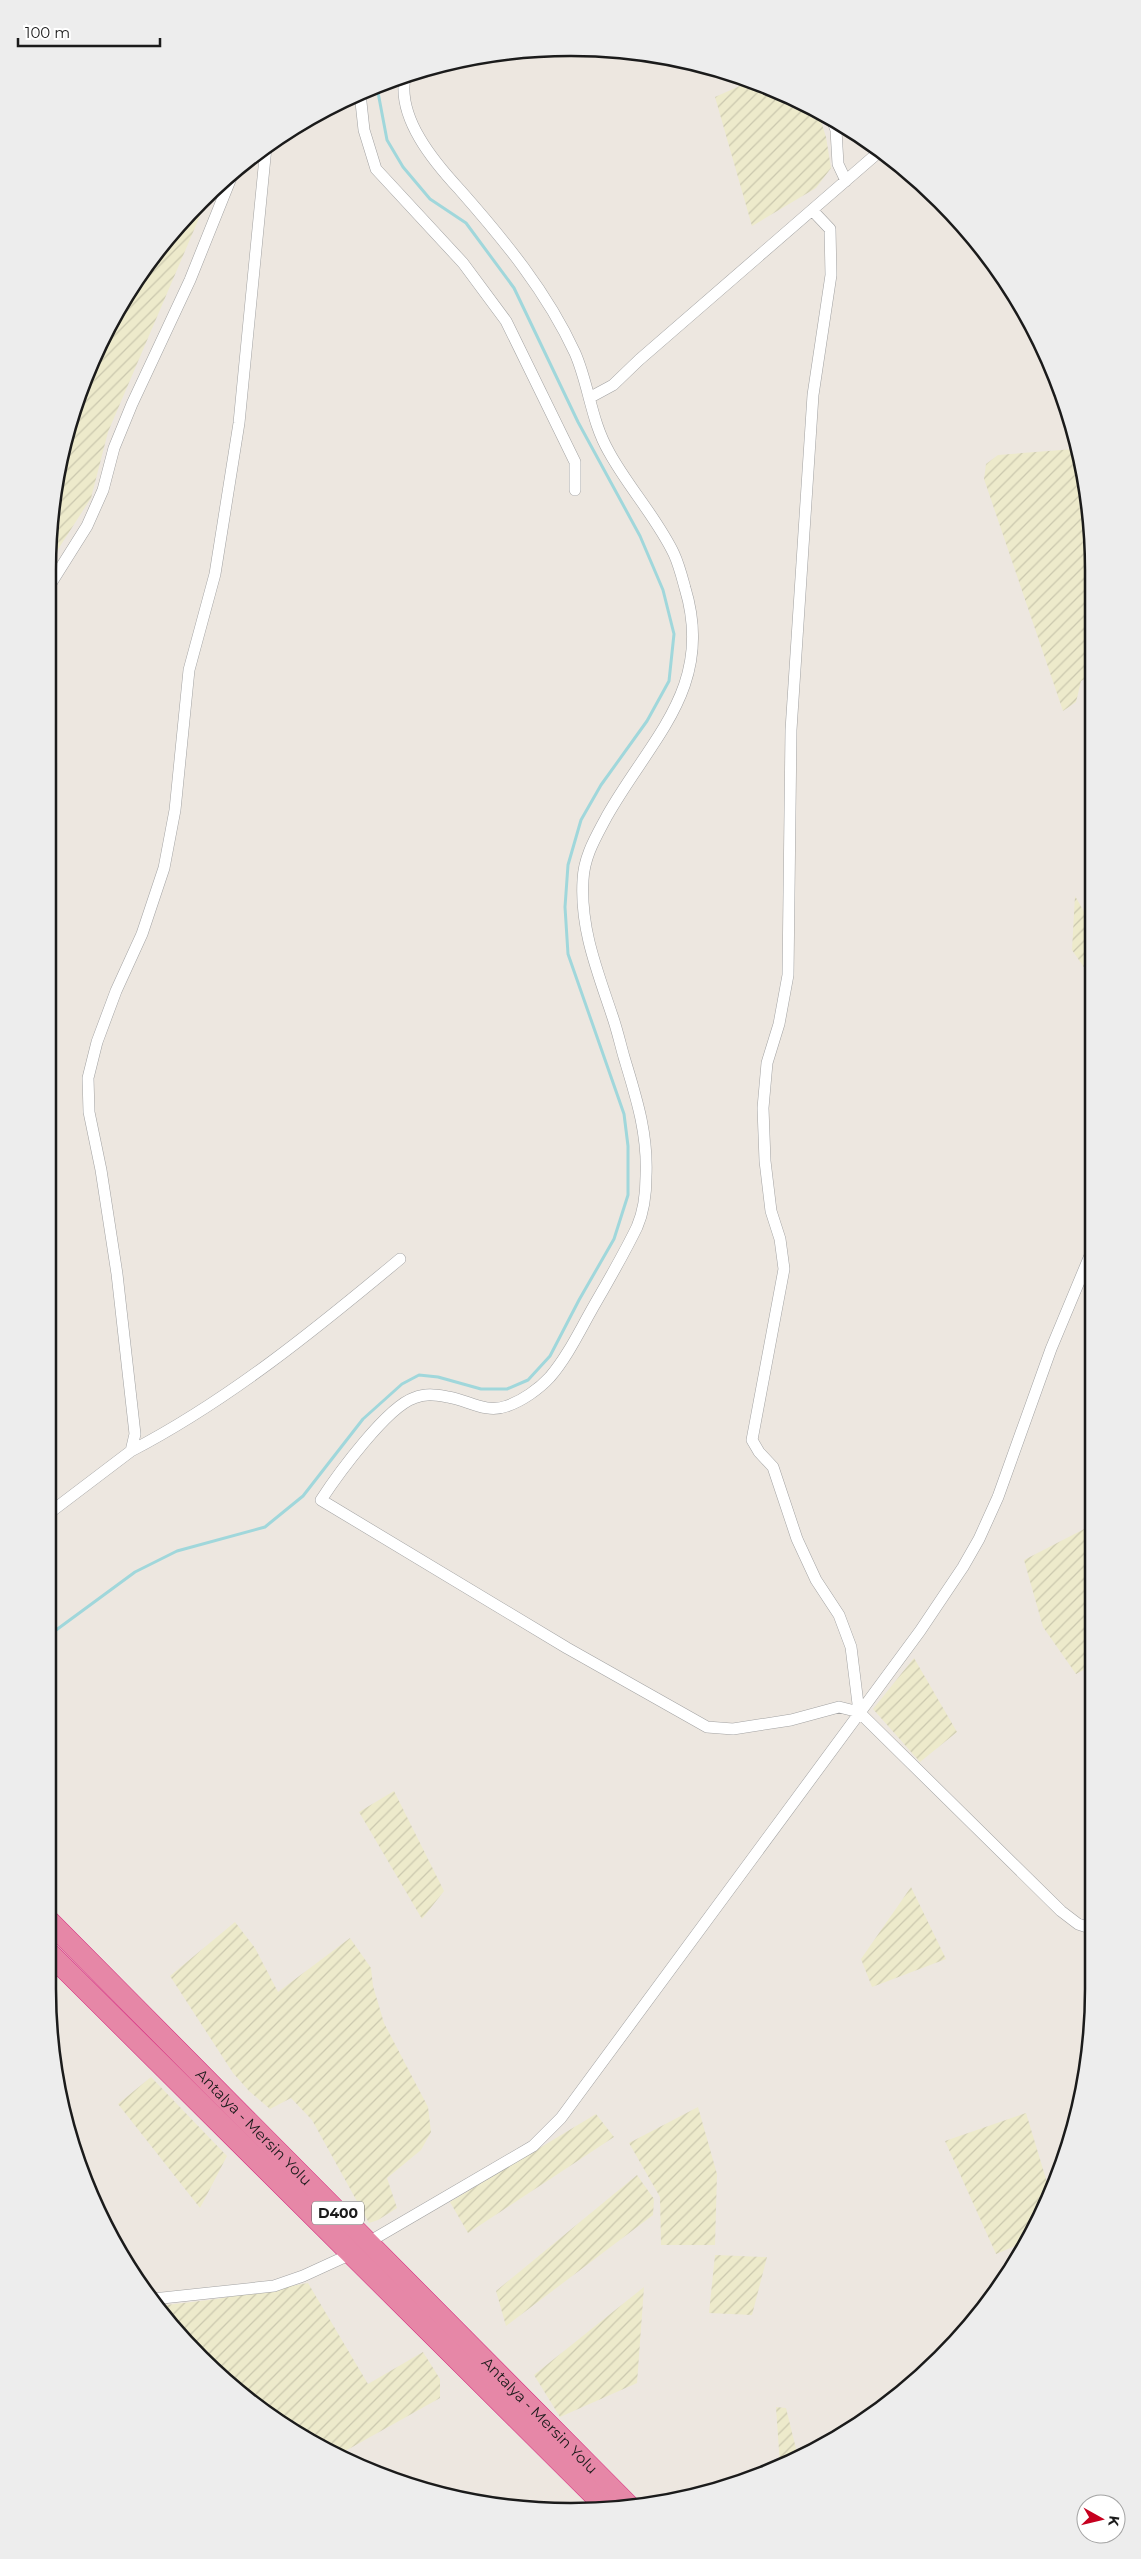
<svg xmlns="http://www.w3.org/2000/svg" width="1141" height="2559" viewBox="0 0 1141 2559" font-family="Montserrat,sans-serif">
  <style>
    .farmland { fill: url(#farmland-furrows) }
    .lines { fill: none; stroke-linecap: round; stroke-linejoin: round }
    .stream { stroke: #a0d7db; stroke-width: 3 }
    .street-casing { stroke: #a2a2a2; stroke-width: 12 }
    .highway-casing { stroke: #d6237c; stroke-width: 22 }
    .street { stroke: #fff; stroke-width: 11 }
    .highway { stroke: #e687a7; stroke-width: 21 }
    .labels { text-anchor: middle; stroke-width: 4.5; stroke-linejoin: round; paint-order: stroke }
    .shield { fill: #fff; stroke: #5f5f5f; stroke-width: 1 }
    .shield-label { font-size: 14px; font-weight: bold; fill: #1b1b1b }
    .street-label { font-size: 15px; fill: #1b1b1b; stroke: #fff }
    .rim { fill: none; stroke: #1b1b1b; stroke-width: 2.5 }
  </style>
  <defs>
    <pattern id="farmland-furrows" width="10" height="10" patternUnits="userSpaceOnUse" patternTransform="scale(1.25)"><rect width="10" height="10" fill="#edeacb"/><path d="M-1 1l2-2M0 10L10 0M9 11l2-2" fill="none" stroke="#cbc8ae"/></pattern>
  </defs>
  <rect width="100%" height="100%" fill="#ede7e0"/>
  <!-- farmland -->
  <path class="farmland" d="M751,81L819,115L826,137L831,168L816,188L752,226L715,97Z
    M208,197L108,432L91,498L48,565L57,469L75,402L118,309L177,225Z
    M1074,449L1089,502L1090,676L1081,681L1076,702L1063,711L984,479L986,464L998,455Z
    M1075,896L1090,922V976L1072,950Z
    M1092,1525L1093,1665L1076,1674L1043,1627L1024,1560Z
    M914,1658L957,1732L920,1762L873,1709Z
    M394,1791L444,1891L422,1919L359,1812Z
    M911,1887L946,1959L872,1987L861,1959Z
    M235,1922L255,1948L278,1992L350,1938L371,1968L373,1986L384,2023L428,2107L431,2132L421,2150L387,2178L397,2208L378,2220L369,2223L312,2120L291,2098L270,2109L249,2091L233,2073L170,1976Z
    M1087,1942L1093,1943V1974Z
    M151,2077L227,2156L200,2208L118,2104Z
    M698,2107L717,2174L715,2245H661L660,2197L629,2143Z
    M1026,2113L1050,2192L1027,2241L996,2254L945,2141Z
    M596,2114L614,2137L468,2233L450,2202Z
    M637,2175L654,2199L653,2215L506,2326L496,2291Z
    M715,2255L767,2257L752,2315L709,2313Z
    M308,2283L368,2384L423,2352L440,2379V2398L338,2455L309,2442L226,2382L177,2333L158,2306L217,2299Z
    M644,2287L637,2383L560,2417L534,2375Z
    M776,2407L786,2408L798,2457L780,2465Z"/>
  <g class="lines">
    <!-- stream -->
    <path class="stream" d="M48,1636L135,1572L177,1551L265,1527L303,1496L363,1419L402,1384L419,1375L438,1377L481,1389H507L528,1380L550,1356L579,1300L614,1239L628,1195V1146L624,1114L568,954L565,907L568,865L581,820L601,785L647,721L669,681L674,634L663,590L640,536L578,422L514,288L466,223L430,199L403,167L387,140L377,87"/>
    <!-- street casing -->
    <g class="street-casing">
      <path id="street" d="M405,77C397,118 434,162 460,190C504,240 547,292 575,353C589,385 591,421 609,452C628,487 657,518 674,554C679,565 682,577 685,588C715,687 651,738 607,816C596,837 584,856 583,880C580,928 597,970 612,1015C617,1029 620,1043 624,1057C636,1097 648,1133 646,1176C646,1192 644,1211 637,1227C623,1256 607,1283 591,1311C578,1334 567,1357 550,1377C539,1389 522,1401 507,1406C486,1414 468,1400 448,1397C436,1395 426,1393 414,1398C387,1407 338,1474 321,1500L567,1648L707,1727L733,1729L791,1720L839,1707L859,1712L1061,1911L1078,1924L1093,1929
        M360,93L364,130L376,169L463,263L506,321L575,462V490
        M833,122L836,130L838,164L846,181
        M812,210L830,229L831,275L813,395L791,730L788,975L779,1024L767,1063L763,1108L765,1161L771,1211L780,1239L784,1269L752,1440L759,1452L773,1467L797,1539L816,1580L839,1615L851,1647L859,1712
        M589,398L613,385L639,360L880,151
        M48,588L87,526L103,490L114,448L132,404L190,280L233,173
        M131,1451C229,1400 316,1329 400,1259
        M48,1514L131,1451L135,1434L117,1274L101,1170L89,1112L88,1078L97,1042L116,991L142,934L164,868L175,810L189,670L215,574L239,423L266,147
        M367,2243L533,2146L561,2118L920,1631L963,1567L979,1539L998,1497L1051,1349L1091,1253
        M153,2299L274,2286L303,2276L351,2254"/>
    </g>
    <!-- highway casing -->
    <g class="highway-casing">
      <g id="highway">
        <path id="s1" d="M48,1920L629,2506"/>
        <path d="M48,1952L607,2508"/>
      </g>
    </g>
    <!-- street -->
    <use href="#street" class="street"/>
    <!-- highway -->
    <use href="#highway" class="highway"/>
  </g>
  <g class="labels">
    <!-- shield labels -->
    <rect class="shield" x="312" y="2201.5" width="52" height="23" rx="4"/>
    <g class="shield-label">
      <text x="338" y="2218">D400</text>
    </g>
    <!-- street labels -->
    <g class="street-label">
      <text dy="5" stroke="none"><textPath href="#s1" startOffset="292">Antalya - Mersin Yolu</textPath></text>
      <text dy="5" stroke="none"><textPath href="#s1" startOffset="698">Antalya - Mersin Yolu</textPath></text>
    </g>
  </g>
  <!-- crop -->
  <path d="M0 0H1141V2559H0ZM570 56H571A514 514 0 0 1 1085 570V1989A514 514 0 0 1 571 2503H570A514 514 0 0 1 56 1989V570A514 514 0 0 1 570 56Z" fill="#ededed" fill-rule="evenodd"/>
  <path class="rim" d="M570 56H571A514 514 0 0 1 1085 570V1989A514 514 0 0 1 571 2503H570A514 514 0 0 1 56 1989V570A514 514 0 0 1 570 56Z"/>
  <!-- north arrow -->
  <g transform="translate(1101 2519) rotate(98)"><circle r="24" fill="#ffffff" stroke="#a4a4a4"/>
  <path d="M0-4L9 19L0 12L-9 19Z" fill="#c6001f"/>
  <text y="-8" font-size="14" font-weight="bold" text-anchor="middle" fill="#1b1b1b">K</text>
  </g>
  <!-- scale -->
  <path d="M18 38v8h142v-8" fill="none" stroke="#1b1b1b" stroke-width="2.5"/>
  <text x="25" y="38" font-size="15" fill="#1b1b1b" stroke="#ffffff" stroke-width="4" paint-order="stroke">100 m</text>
</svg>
